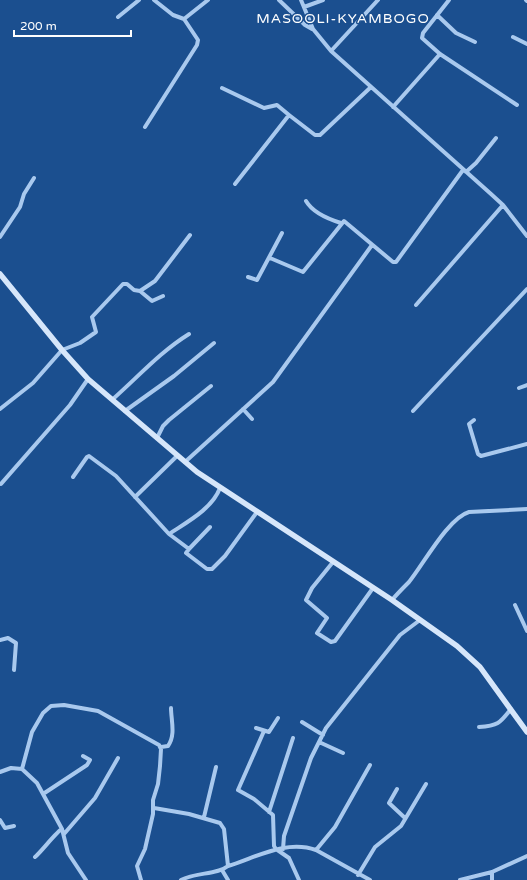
<svg xmlns="http://www.w3.org/2000/svg" width="527" height="880" viewBox="0 0 527 880" font-family="'Varela Round',sans-serif">
  <style>
    .lines { fill: none; stroke-linecap: round; stroke-linejoin: round }
    .street { stroke: #a9c9ee; stroke-width: 4 }
    .secondary { stroke: #d6e6fa; stroke-width: 5.5 }
    .labels { text-anchor: middle; stroke-width: 3; stroke-linejoin: round; paint-order: stroke }
    .quarter-label { font-size: 14px; letter-spacing: 1px; fill: #fff; stroke: #1b4f8f }
  </style>
  <rect width="100%" height="100%" fill="#1b4f8f"/>
  <g class="lines">
    <!-- street -->
    <path class="street" d="M154,0L173,15L184,19L208,0
      M279,0L305,25L312,29
      M301,0L313,29L331,51L491,194L503,205L527,236
      M449,0L423,33L422,38L440,54L517,105
      M526,0L527,1
      M304,7L323,0
      M437,15L456,33L475,42
      M118,17L139,0
      M513,37L527,44
      M331,51L378,0
      M222,88L264,108L277,105L289,115
      M393,107L440,54
      M145,127L197,45L198,40L184,19
      M466,172L476,163L496,138
      M235,184L289,115L315,135H320L371,87
      M306,201C313,213 328,219 341,223
      M0,237L20,207L24,194L34,178
      M270,258L303,272L344,221L393,262H396L463,170
      M248,277L257,280L282,233
      M140,291L152,301L163,296
      M416,305L503,205
      M519,388L527,385
      M113,399C138,377 160,352 189,334
      M0,409L33,383L62,350L80,343L96,332L92,317L123,284H127L134,290L140,291L155,281L190,235
      M243,409L252,419
      M125,411L174,376L214,343
      M413,411L527,289
      M474,420L469,424L478,454L481,456L527,444
      M157,438L163,426L169,420L211,386
      M185,462L273,382L372,245
      M73,477L87,457L89,456L116,476L169,534C187,522 212,509 220,488
      M1,484L70,405L88,379
      M135,497L177,456
      M169,534L189,549L210,527
      M189,549L186,553L207,569H212L225,556L257,512
      M333,562L312,588L306,600L327,618L317,633L331,642L335,641L373,588
      M392,600C397,594 403,588 409,582C423,565 448,518 469,512L527,509
      M515,605L527,631
      M0,640L8,638L16,643L14,670
      M302,722L323,735
      M479,727C498,726 500,723 511,709
      M256,728L269,732L278,718
      M264,731L238,790L254,799L273,815L274,846L276,849L289,858L299,880
      M319,742L343,753
      M161,747L168,746C176,735 171,720 171,708
      M22,769L37,783L62,829
      M0,772L11,768L22,769L32,732L43,713L51,706L64,705L98,711L159,745L161,749L160,766L158,784L153,800V814L145,849L137,866L141,880
      M397,789L389,803L405,818
      M43,794L87,765L90,760L83,756
      M154,808L189,814L220,823L224,829L228,866
      M269,812L293,738
      M204,817L216,767
      M0,820L5,828L14,826
      M64,834L95,798L118,758
      M283,849L284,836L311,758L326,728L400,635L420,620
      M316,850L335,827L370,765
      M35,857C41,852 58,830 62,829L68,853L86,880
      M222,870L228,880
      M492,872V880
      M358,875L375,847L401,826L426,784
      M181,880C196,872 217,875 228,866C255,858 286,839 316,850L370,880
      M460,880L492,872L527,856"/>
    <!-- secondary -->
    <path class="secondary" d="M0,274L62,350L88,379L197,472L392,600L457,646L480,667L527,732"/>
  </g>
  <g class="labels">
    <!-- quarter labels -->
    <g class="quarter-label">
      <text x="343" y="23">MASOOLI-KYAMBOGO</text>
    </g>
  </g>
  <!-- scale -->
  <path d="M14 30v6h117v-6" fill="none" stroke="#ffffff" stroke-width="2"/>
  <text x="20" y="30" font-size="12" fill="#ffffff" stroke="#1b4f8f" stroke-width="3" paint-order="stroke">200 m</text>
</svg>
